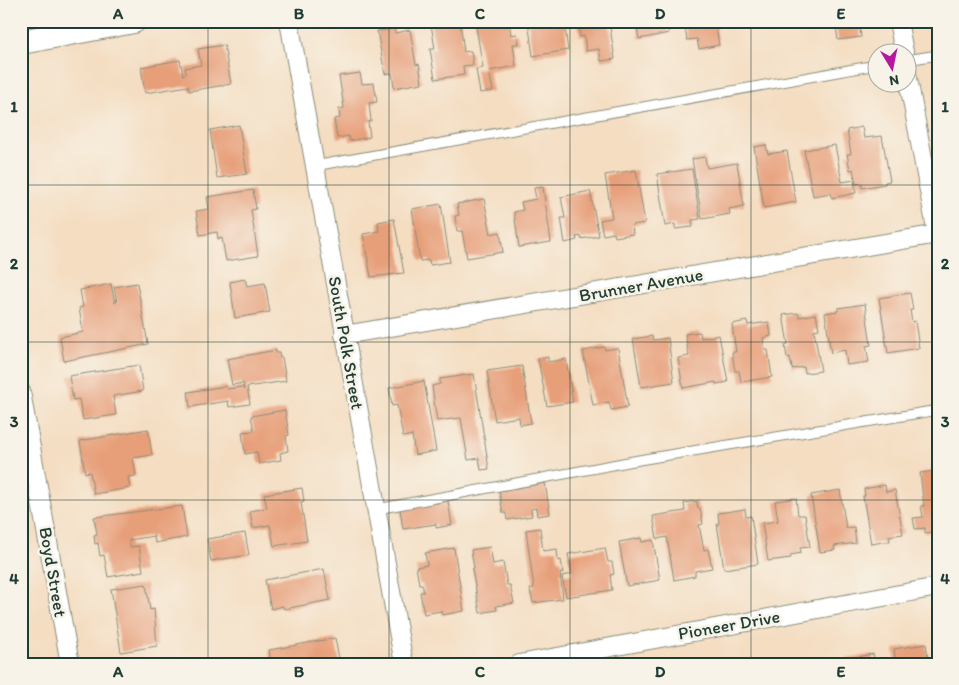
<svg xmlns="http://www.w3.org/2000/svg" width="959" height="685" viewBox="0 0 959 685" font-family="Itim,sans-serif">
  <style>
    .building { fill: #e79f79 }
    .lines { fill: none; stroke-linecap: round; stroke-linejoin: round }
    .lane-casing { stroke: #8a8d7a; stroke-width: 11 }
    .street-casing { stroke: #8a8d7a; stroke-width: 20 }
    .secondary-casing { stroke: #8a8d7a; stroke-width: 26 }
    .lane { stroke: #fff; stroke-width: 9 }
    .street { stroke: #fff; stroke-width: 18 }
    .secondary { stroke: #fff; stroke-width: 24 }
    .grid { fill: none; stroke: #1f3d34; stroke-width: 1; stroke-opacity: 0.55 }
    .labels { text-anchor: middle; stroke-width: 5; stroke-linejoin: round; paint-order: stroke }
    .street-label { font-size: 18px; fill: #1f3d34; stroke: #f7f3e8 }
    .neatline { fill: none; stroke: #1f3d34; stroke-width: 2 }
    .grid-label { font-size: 16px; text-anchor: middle; font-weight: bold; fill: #1f3d34 }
  </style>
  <rect width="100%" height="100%" fill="#f7f3e8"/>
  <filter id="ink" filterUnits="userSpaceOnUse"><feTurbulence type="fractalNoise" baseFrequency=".02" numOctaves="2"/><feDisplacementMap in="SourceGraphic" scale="10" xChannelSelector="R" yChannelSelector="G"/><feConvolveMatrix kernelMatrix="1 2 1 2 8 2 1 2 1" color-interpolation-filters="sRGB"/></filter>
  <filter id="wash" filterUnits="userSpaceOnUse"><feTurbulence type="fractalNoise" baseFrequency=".0096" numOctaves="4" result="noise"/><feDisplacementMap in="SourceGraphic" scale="20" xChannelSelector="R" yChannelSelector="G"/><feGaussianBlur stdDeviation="1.12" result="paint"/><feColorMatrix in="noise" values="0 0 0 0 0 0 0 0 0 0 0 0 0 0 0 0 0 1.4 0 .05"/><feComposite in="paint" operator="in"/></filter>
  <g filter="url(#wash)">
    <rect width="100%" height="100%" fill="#f4ddc1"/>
    <g id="blocks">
      <!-- building -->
      <path class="building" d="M450,21H460L464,52L471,51L473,65L463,66L464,75L435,79L430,49H435L431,24Z
        M475,21H509L511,35L517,34L519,44H513L516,66L489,71L493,91L480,93L476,69L483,68Z
        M528,21H564L568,50L533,56Z
        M578,21H609L615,59L601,61L599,49L586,51L584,36L580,37Z
        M636,21H666L669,33L639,39Z
        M684,21H715L719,45L699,49L697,39L687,40Z
        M789,21H818L819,25L790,29Z
        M835,21H859L861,37L838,40Z
        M394,29L395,33L410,30L416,65L419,64L422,83L394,88L392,73L385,74L377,31Z
        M224,45L231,84L189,91L188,86L145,93L141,67L180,60L183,75L186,74L185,68L201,65L198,49Z
        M360,73L362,84L374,83L377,102L369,103L371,121L368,122L370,137L350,141L349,136L337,138L334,119L340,118L339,109L344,108L339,76Z
        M239,125L247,174L217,178L210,130Z
        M862,127L864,138L882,136L890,181L885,182V184L862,188V183L856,184L853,169L850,170L847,154H851L847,130Z
        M766,145L768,154L787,151L796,202L764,208L754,147Z
        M835,145L842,182L854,180L856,193L832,198L831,193L813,196L804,150Z
        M705,157L707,168L737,163L744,206L729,209L730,214L702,219L692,159Z
        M692,169L700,219L692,220L693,227L675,229V224L665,226L657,174Z
        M636,170L645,223L632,225L633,234L615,237L614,233L603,235L600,220L612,218L605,175Z
        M543,187L551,242L519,247L514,212L523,210L521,202L536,199L534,188Z
        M253,190L256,209L251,210L258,256L226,261L222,238L218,239L217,232L200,235L196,211L209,209L207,197Z
        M590,191L599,236L581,239V236L576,237L577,240L565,243L561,218H565L561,197Z
        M484,199L491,234L500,232L503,252L467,258L462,231H457L455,216L459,215L457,204Z
        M441,204L450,262L430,265L429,260L420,261L412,209Z
        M394,219L404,273L371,277L363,234L379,231L378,222Z
        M245,279L247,286L265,283L270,312L235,318L230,282Z
        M137,283L148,344L64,361L60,337L83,332L79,308L83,307L80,290L111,284L115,303L117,302L114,287Z
        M910,293L913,310H910L912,322L915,321L919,348L888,353L879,298Z
        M865,304L871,345L866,346L869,362L847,365L845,350L831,353L825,313L838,311V308Z
        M798,313L799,317L816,314L819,329L814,330L821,371L805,373L804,367L792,369L790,357L787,358L785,345L788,344L783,315Z
        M747,321L748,325L769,322L771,336L763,338L765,350H768L772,377L741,382L739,371H735L732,352H736L732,324Z
        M700,332L701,338L719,335L728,382L716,384V382L683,388L678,358L689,356L685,334Z
        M652,336L653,340L668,338L674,382L641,387L633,339Z
        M604,347L605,350L618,348L628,407L611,410L609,402L593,405L583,351Z
        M276,350V353H279L280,358L282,357L286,381L247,387L250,404L229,407L228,401L190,407L188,392L226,386L227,389L242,387L244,390L243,383L232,385L227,359Z
        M548,357V362L566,359L573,402L547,406L538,359Z
        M139,365L143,391L113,396L116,415L83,420L79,399L73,400L69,376Z
        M522,366L531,423L520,425L519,417L495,421L487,371Z
        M474,374L489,469L481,470L479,458L468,460L461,418L437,421L432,386L440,384V379Z
        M424,381L436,451L415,455L412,435L403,437L397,405L392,406L389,388Z
        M285,410L289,435L286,436L288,451L280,453L281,460L259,464L257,452L245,454L242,432L254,431L251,416Z
        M148,429L152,455L133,458L136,476L128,477L130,488L94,494L90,472L85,473L80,441Z
        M934,471L936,486H938V531L925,533V528L915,529L913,518L923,517L921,506H924L920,473Z
        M545,483L550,514L537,516L536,508L531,509L532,516L507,520L506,513H503L499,491Z
        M885,485L886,492L895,490L903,534L889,536L890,541L871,544L863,496H865L864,489Z
        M302,488L304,501L301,502L307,541L274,546L270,525L253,528L250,511L267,508L264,494Z
        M840,490L846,528L854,527L856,543L834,546L835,550L820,552L811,495Z
        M796,498L798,515H805L810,547L800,548L801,553L791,555V558L768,561L762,523L778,521L775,501Z
        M448,501L452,525L436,528V524L403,529L400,509Z
        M697,501L698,508H700L703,524L699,525L704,550L708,549L712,568L695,571V576L674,580L667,537L657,539L653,516L685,511L684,503Z
        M182,506L187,537L155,543L154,536L129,540L130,547L139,546L143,571L108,577L104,555L100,556L98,543L95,544L94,535L97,534L94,517Z
        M745,509L746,517L751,516L758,564L724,569L717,524L719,523L718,513Z
        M540,528L543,551L557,549L558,561L561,560L563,573H560L563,599L533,603L530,589L534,588L526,530Z
        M245,533L249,555L211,561L207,539Z
        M641,538L642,542L653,540L660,580L627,586L619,542Z
        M490,547L493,564L503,562L507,585H510L514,603L496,606L497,610L480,613L472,569L474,568L471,550Z
        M454,548L464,611L442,615L441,611L424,614L420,592H424L422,584H419L416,567L427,565L425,553Z
        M605,548L608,562H612L614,574L610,575L612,590L566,597L562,576L572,574L568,554Z
        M324,569L330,600L284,609L283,606L271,609L265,580Z
        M146,584L150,610L154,609L157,646L121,652L111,589Z
        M335,638L340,664H271L269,650Z
        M926,644L929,664H896L894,649Z
        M873,654L875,664H831V662Z"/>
    </g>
  </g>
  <g filter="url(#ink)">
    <use href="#blocks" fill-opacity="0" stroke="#8a8d7a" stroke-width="1"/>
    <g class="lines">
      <!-- lane casing -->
      <g class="lane-casing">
        <path id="lane" d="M906,60L938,55
          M314,166L876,65
          M377,509L639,460L938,410"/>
      </g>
      <!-- street casing -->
      <g class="street-casing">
        <path id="street" d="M289,21L404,664
          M898,21L904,52
          M906,68L938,239
          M344,335L938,234
          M21,392L70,664
          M519,664L938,587"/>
      </g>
      <!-- secondary casing -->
      <g class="secondary-casing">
        <path id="secondary" d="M21,42L134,21"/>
      </g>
      <!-- lane -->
      <use href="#lane" class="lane"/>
      <!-- street -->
      <use href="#street" class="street"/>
      <!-- secondary -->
      <use href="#secondary" class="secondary"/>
    </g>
  </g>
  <!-- grid -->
  <path class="grid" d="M208,21V664M389,21V664M570,21V664M751,21V664M21,185H938M21,342H938M21,500H938"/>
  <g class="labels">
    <!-- street labels -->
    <g class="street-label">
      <text transform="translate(641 285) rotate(-10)" y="6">Brunner Avenue</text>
      <text transform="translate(346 343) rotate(80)" y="6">South Polk Street</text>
      <text transform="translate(53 572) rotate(80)" y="6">Boyd Street</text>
      <text transform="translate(729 625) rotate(-10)" y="6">Pioneer Drive</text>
    </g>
  </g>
  <!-- margin -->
  <rect width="959" height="685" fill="none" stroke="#f7f3e8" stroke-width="55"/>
  <!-- north arrow -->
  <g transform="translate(892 68) rotate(170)"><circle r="24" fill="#f7f3e8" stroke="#a1aaa0"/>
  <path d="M0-4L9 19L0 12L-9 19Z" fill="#b5179e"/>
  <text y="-8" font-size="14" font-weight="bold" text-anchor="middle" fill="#1f3d34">N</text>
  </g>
  <rect x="28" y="28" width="904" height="630" class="neatline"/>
  <g class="grid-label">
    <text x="118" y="19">A</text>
    <text x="299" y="19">B</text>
    <text x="480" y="19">C</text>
    <text x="660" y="19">D</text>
    <text x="841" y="19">E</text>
    <text x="14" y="112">1</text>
    <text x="945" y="112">1</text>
    <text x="14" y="269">2</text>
    <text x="945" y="269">2</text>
    <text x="14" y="427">3</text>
    <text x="945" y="427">3</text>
    <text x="14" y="584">4</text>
    <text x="945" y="584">4</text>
    <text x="118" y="677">A</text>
    <text x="299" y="677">B</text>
    <text x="480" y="677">C</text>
    <text x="660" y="677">D</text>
    <text x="841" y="677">E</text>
  </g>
</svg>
